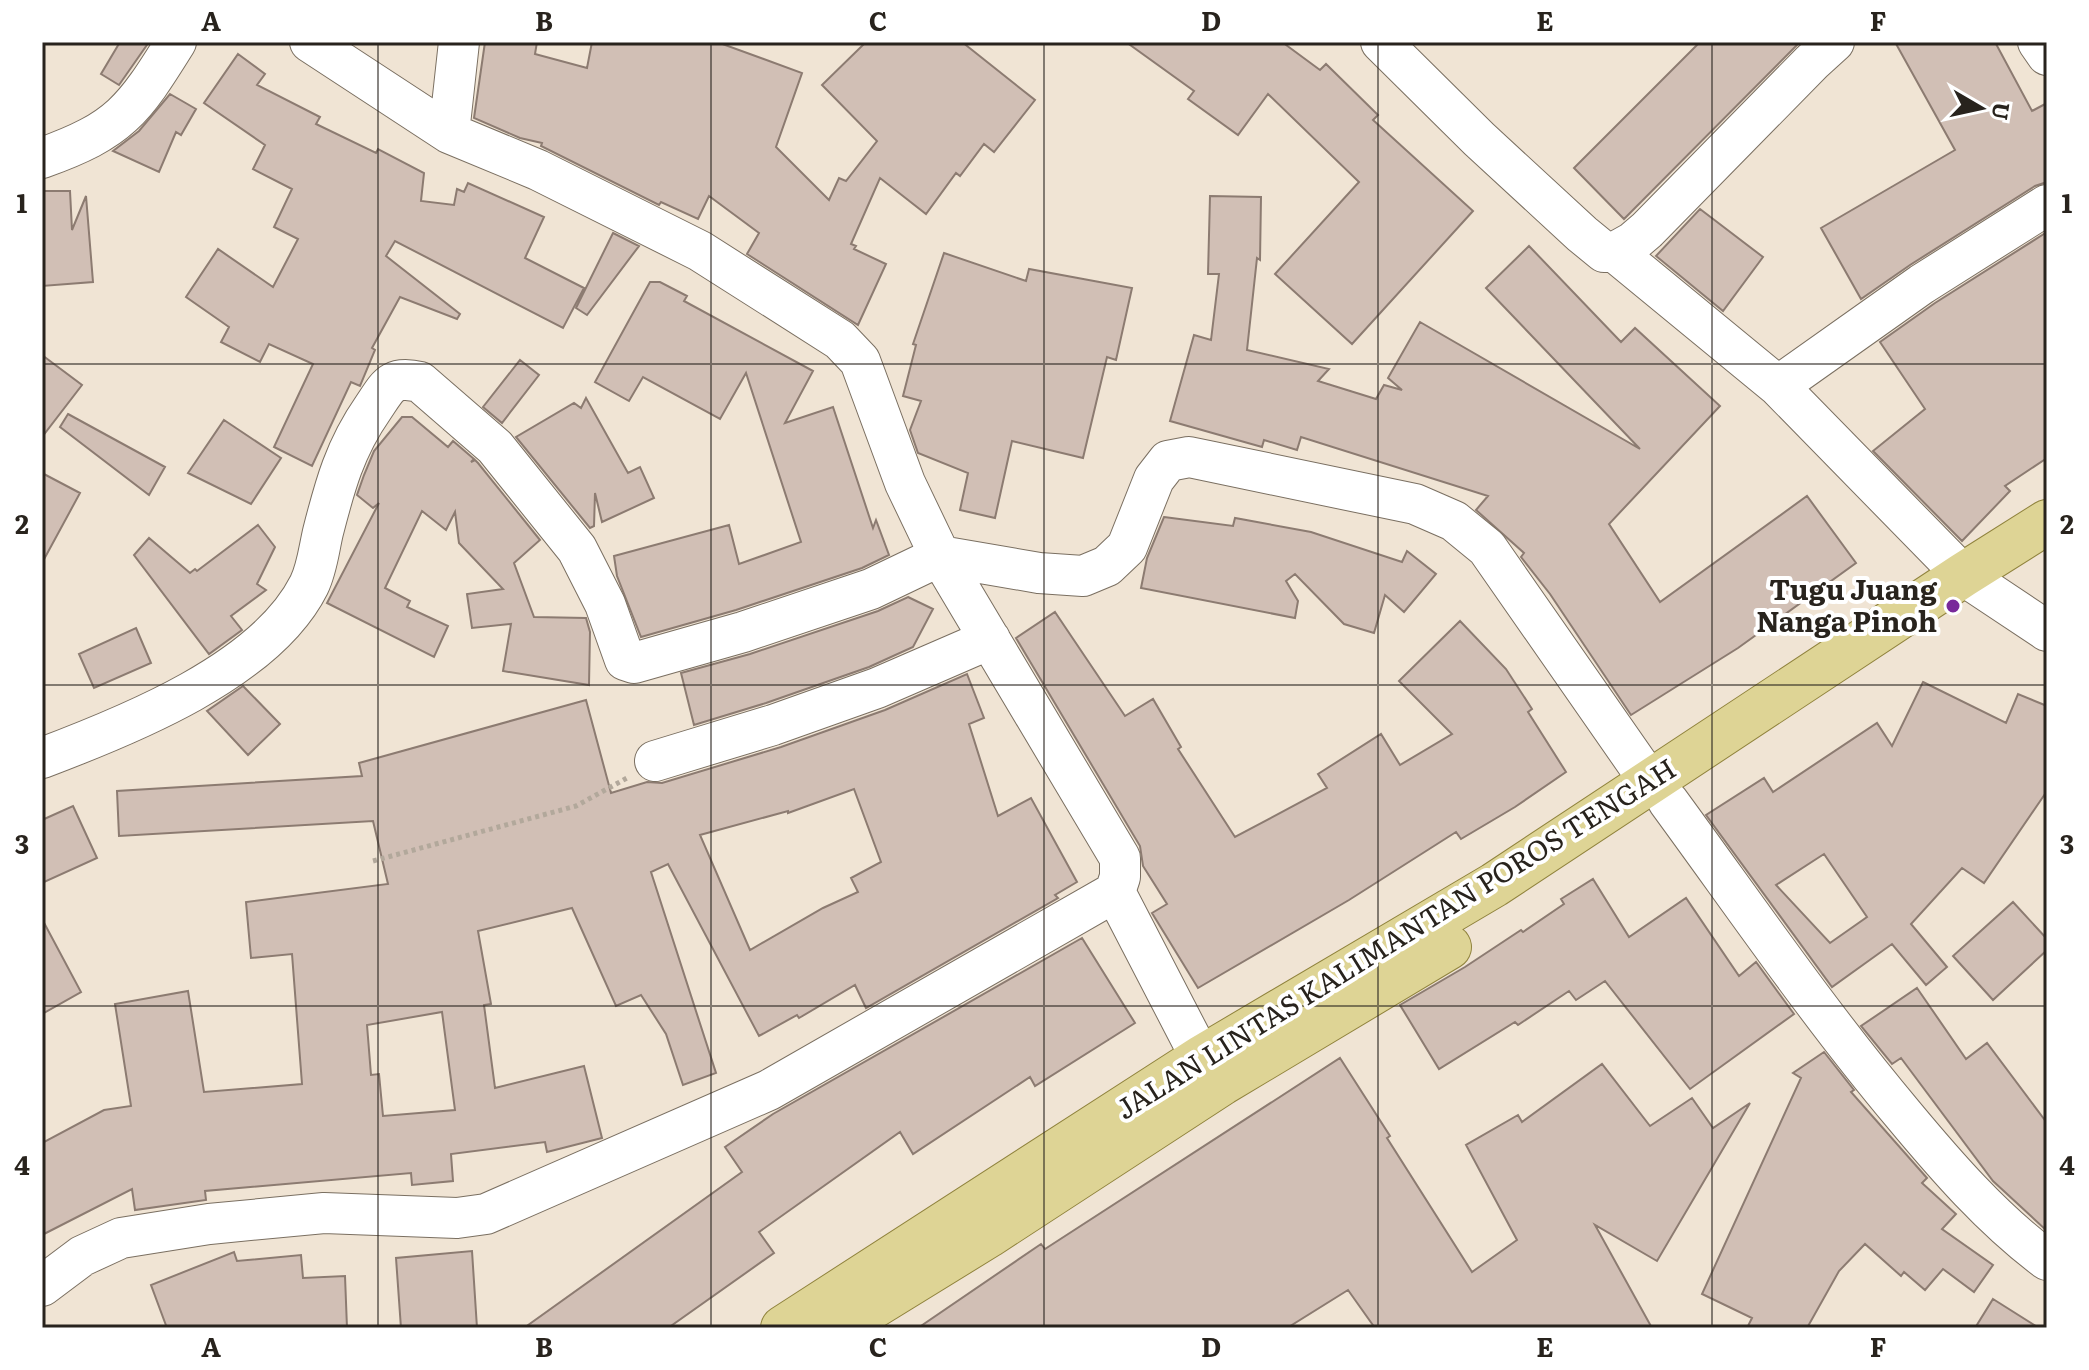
<svg xmlns="http://www.w3.org/2000/svg" width="2089" height="1370" viewBox="0 0 2089 1370" font-family="Literata,serif">
  <style>
    .building { fill: #d1bfb5; stroke: #8c7b71; stroke-width: 2; fill-rule: evenodd }
    .lines { fill: none; stroke-linecap: round; stroke-linejoin: round }
    .minor-casing { stroke: #7a6f61; stroke-width: 42 }
    .primary-casing { stroke: #90833d; stroke-width: 46 }
    .path { stroke: #b2a89b; stroke-width: 5; stroke-dasharray: 4 4; stroke-linecap: butt }
    .minor { stroke: #fff; stroke-width: 40 }
    .primary { stroke: #ded495; stroke-width: 44 }
    .grid { fill: none; stroke: #28231d; stroke-width: 2; stroke-opacity: 0.55 }
    .poi-dot { fill: #79299a; stroke: #fff; stroke-width: 3 }
    .labels { text-anchor: middle; stroke-width: 8; stroke-linejoin: round; paint-order: stroke }
    .poi-label { font-size: 28px; font-weight: bold; fill: #28231d; stroke: #fff; text-anchor: end }
    .street-label { font-size: 28px; fill: #28231d; stroke: #fff }
    .neatline { fill: none; stroke: #28231d; stroke-width: 3 }
    .grid-label { font-size: 26px; text-anchor: middle; font-weight: bold; fill: #28231d }
  </style>
  <rect width="100%" height="100%" fill="#f0e4d4"/>
  <!-- building -->
  <path class="building" d="M120,42H149L119,85L101,74Z
    M485,42H537L535,54L587,68L592,42H717L802,73L776,147L829,200L839,178L846,181L877,141L822,85L866,42H962L1035,100L994,152L984,144L960,176L956,173L926,214L880,178L851,244L856,246L854,249L886,264L858,325L747,254L759,233L709,196L698,219L661,202L659,205L541,146L542,143L520,138L474,118Z
    M1126,42H1282L1320,70L1326,64L1378,115L1373,120L1473,211L1352,344L1275,274L1359,182L1268,94L1238,135L1188,99L1194,91Z
    M1700,42H1800L1624,219L1574,168Z
    M1895,42H1995L2032,111L2047,103V182L2035,186L1910,265L1861,299L1821,228L1955,150Z
    M238,54L265,74L257,85L320,117L316,124L376,153L378,149L424,173L421,201L454,205L457,189L464,192L468,183L544,217L525,258L584,288L563,328L395,241L386,256L460,314L457,319L400,297L372,348L375,350L360,386L351,382L312,466L274,447L313,364L269,344L260,362L221,342L229,327L186,297L218,249L273,287L298,239L274,227L292,189L253,169L265,145L204,103Z
    M170,94L196,109L181,135L176,132L159,172L113,151L139,131Z
    M42,191H70L72,230L86,196L93,282L42,286Z
    M1210,196L1261,197L1260,260L1257,258L1247,350L1329,369L1318,381L1376,399L1384,385L1402,390L1388,378L1420,322L1640,449L1486,288L1529,246L1621,342L1635,328L1720,406L1609,524L1660,602L1807,496L1856,563L1738,648L1631,715L1550,594L1521,557L1524,553L1476,510L1488,496L1301,437L1297,450L1264,440L1262,447L1170,421L1194,335L1211,340L1219,274H1208Z
    M1700,209L1763,257L1723,311L1656,256Z
    M2047,232V458L2005,486L2010,491L1962,541L1873,451L1925,409L1880,342L1935,303Z
    M613,233L639,246L587,315L576,308Z
    M944,253L1026,281L1029,269L1132,288L1116,360L1107,357L1083,458L1012,441L995,518L960,510L968,473L918,453L910,430L921,401L903,396L916,345L913,344Z
    M650,282H660L687,296L684,301L813,371L785,423L833,407L873,528L876,520L889,555L862,568L736,610L641,637L617,576L614,556L729,525L739,564L801,542L746,373L720,419L643,377L629,401L595,382Z
    M42,355L82,385L42,437Z
    M520,360L539,375L502,423L483,407Z
    M586,398L628,473L640,467L654,498L602,522L595,493L594,526L590,528L516,437L574,403L581,408Z
    M68,414L165,467L149,495L60,427Z
    M402,417H412L448,447L453,441L474,459L471,462L475,460L478,463L540,540L514,563L534,617L586,618L590,632L589,685L503,671L511,624L472,628L467,594L503,589L459,543L455,512L446,530L422,511L385,588L410,601L407,607L448,626L434,657L327,603L379,503L373,508L357,495L364,475L374,451Z
    M224,420L281,458L251,504L188,473Z
    M42,473L80,493L42,563Z
    M1164,517L1233,526L1235,518L1311,532L1402,562L1407,551L1436,574L1404,612L1385,595L1374,633L1344,624L1295,574L1286,581L1298,601L1295,618L1141,588L1147,558Z
    M258,525L275,547L257,584L266,590L231,616L242,630L209,654L134,555L149,538L190,573L195,569L197,571Z
    M908,597L933,609L913,647L869,667L766,703L694,725L681,673L750,654L878,611Z
    M1055,612L1125,716L1153,699L1181,747L1178,749L1235,837L1327,788L1318,774L1381,734L1400,765L1452,734L1399,681L1460,621L1506,669L1532,709L1528,712L1566,772L1515,807L1461,839L1456,832L1349,900L1198,988L1152,913L1167,904L1143,866L1140,846L1016,638Z
    M136,628L151,663L94,688L79,654Z
    M967,674L984,718L969,724L998,816L1031,798L1077,882L1055,895L1058,898L866,1008L855,985L799,1018L797,1015L759,1036L668,864L651,872L716,1073L683,1085L666,1034L641,995L616,1006L572,908L478,931L491,1004L484,1005L495,1088L584,1066L602,1138L547,1152L545,1142L451,1154L453,1181L412,1185L411,1173L205,1191L206,1200L135,1210L132,1189L42,1235V1143L104,1110L131,1106L115,1004L188,991L204,1092L302,1084L292,954L251,958L246,902L388,884L373,821L119,836L117,791L362,776L359,763L586,700L611,793L647,782L662,783L781,747L885,710ZM854,789L881,862L851,878L858,892L823,908L750,950L700,835L788,811V813ZM442,1012L455,1110L383,1116L379,1074L371,1075L367,1025Z
    M1923,682L2006,723L2018,694L2047,706V791L1984,883L1962,868L1911,924L1947,967L1926,985L1892,944L1832,987L1706,815L1764,778L1773,792L1877,723L1892,746ZM1824,854L1867,917L1830,943L1776,885Z
    M243,686L280,724L248,755L207,711Z
    M73,806L97,858L42,883V820Z
    M1593,879L1629,937L1686,898L1739,976L1756,962L1794,1014L1690,1089L1605,981L1576,1000L1569,991L1518,1025L1515,1022L1439,1069L1400,1005L1465,967L1521,930L1523,932L1564,904L1561,899Z
    M2013,902L2047,939V950L1993,1000L1953,956Z
    M42,919L81,992L42,1014Z
    M1082,938L1135,1023L1035,1086L1030,1077L913,1154L900,1132L759,1232L774,1253L668,1328H524L742,1172L725,1147L773,1114Z
    M1917,988L1966,1059L1987,1043L2047,1123V1231L1993,1181L1901,1058L1892,1064L1861,1026Z
    M1824,1052L1854,1090L1851,1092L1927,1178L1922,1183L1956,1214L1942,1229L1993,1265L1974,1292L1943,1269L1925,1290L1904,1272L1901,1276L1865,1244L1839,1271L1807,1328H1747L1752,1318L1702,1294L1801,1078L1793,1073Z
    M1340,1058L1390,1136L1387,1138L1472,1272L1517,1240L1466,1145L1518,1115L1522,1122L1602,1064L1650,1126L1692,1098L1713,1128L1750,1103L1657,1261L1595,1225L1652,1328H1375L1348,1290L1287,1328H918L1041,1244L1045,1249Z
    M472,1251L477,1328H401L396,1258Z
    M234,1252L237,1261L301,1255L303,1278L345,1276L347,1328H167L151,1285Z
    M1993,1299L2039,1328H1975Z"/>
  <g class="lines">
    <!-- minor casing -->
    <g class="minor-casing">
      <path id="minor" d="M1381,42L1479,139L1582,234L1604,252H1615L1633,242L1647,230L1812,62L1834,42
        M2038,42L2047,55
        M449,133L459,42
        M42,158C120,130 133,111 176,42
        M1615,252L1778,386L1963,575L2047,631
        M1778,386L1922,284L2047,205
        M42,758C127,726 266,671 309,585C317,569 319,549 323,532C335,485 345,448 373,408C388,386 391,375 420,382L495,447L577,549L605,604L625,660L634,663L743,632L871,589L940,556L1039,573L1083,576L1107,566L1127,547L1154,479L1168,461L1189,457L1415,504L1454,521L1487,548L1650,782
        M655,761L773,725L877,688L990,639
        M1668,801C1745,906 1818,1013 1902,1113C1946,1166 1992,1219 2047,1260
        M1115,892L1201,1058
        M42,1286L82,1256L121,1238L209,1224L324,1213L457,1218L486,1214L769,1090L1115,892L1120,877V858L940,556L905,483L860,361L840,340L700,251L538,170L449,133L310,42"/>
    </g>
    <!-- primary casing -->
    <g class="primary-casing">
      <path id="primary" d="M783,1328L1201,1058L1494,885L1963,575L2047,522
        M838,1328L989,1235L1222,1083L1449,947"/>
    </g>
    <!-- path -->
    <path class="path" d="M373,861L576,806L627,778"/>
    <!-- minor -->
    <use href="#minor" class="minor"/>
    <!-- primary -->
    <use href="#primary" class="primary"/>
  </g>
  <!-- grid -->
  <path class="grid" d="M378,42V1328M711,42V1328M1044,42V1328M1378,42V1328M1712,42V1328M42,364H2047M42,685H2047M42,1006H2047"/>
  <!-- markers -->
  <circle class="poi-dot" cx="1953" cy="606" r="8"/>
  <g class="labels">
    <!-- poi labels -->
    <g class="poi-label">
      <text x="1937" y="600">Tugu Juang<tspan x="1937" dy="32">Nanga Pinoh</tspan></text>
    </g>
    <!-- street labels -->
    <g class="street-label">
      <text transform="translate(1396 939) rotate(-32)" y="10">JALAN LINTAS KALIMANTAN POROS TENGAH</text>
    </g>
  </g>
  <!-- border -->
  <rect width="2089" height="1370" fill="none" stroke="#ffffff" stroke-width="88"/>
  <!-- north arrow -->
  <g transform="translate(1981 108) rotate(99)" stroke="#ffffff" stroke-width="6" paint-order="stroke">
  <path d="M0-6L14 30L0 20L-14 30Z" fill="#28231d"/>
  <text y="-12" font-size="22" font-weight="bold" text-anchor="middle" fill="#28231d">U</text>
  </g>
  <rect x="44" y="44" width="2001" height="1282" class="neatline"/>
  <g class="grid-label">
    <text x="211" y="31">A</text>
    <text x="544" y="31">B</text>
    <text x="878" y="31">C</text>
    <text x="1211" y="31">D</text>
    <text x="1545" y="31">E</text>
    <text x="1878" y="31">F</text>
    <text x="22" y="213">1</text>
    <text x="2067" y="213">1</text>
    <text x="22" y="534">2</text>
    <text x="2067" y="534">2</text>
    <text x="22" y="854">3</text>
    <text x="2067" y="854">3</text>
    <text x="22" y="1175">4</text>
    <text x="2067" y="1175">4</text>
    <text x="211" y="1357">A</text>
    <text x="544" y="1357">B</text>
    <text x="878" y="1357">C</text>
    <text x="1211" y="1357">D</text>
    <text x="1545" y="1357">E</text>
    <text x="1878" y="1357">F</text>
  </g>
</svg>
